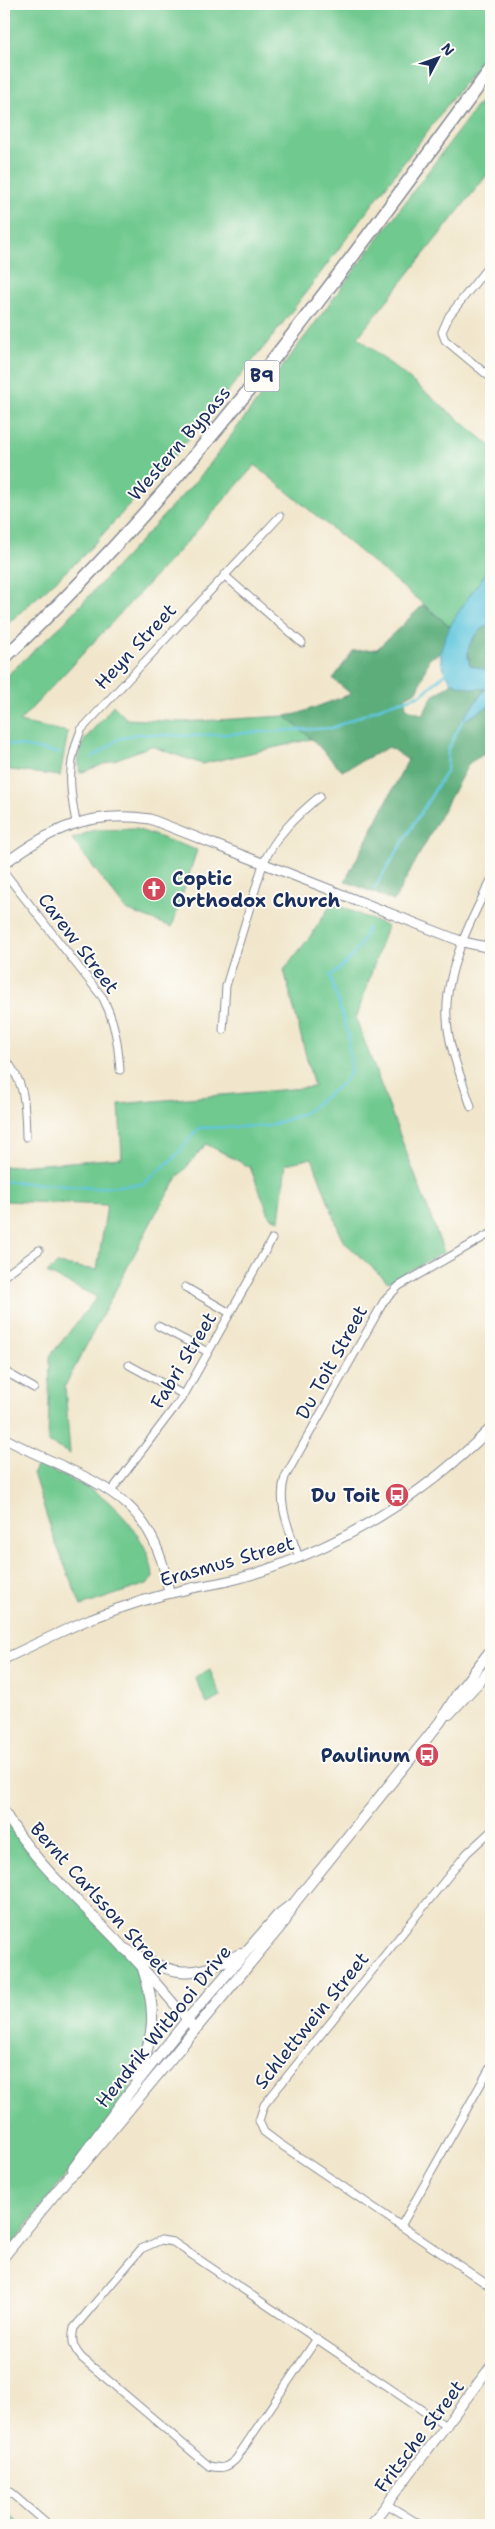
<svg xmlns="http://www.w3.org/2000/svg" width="495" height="2529" viewBox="0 0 495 2529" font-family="'Shantell Sans',sans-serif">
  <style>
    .green { fill: #70c98f; stroke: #467c76 }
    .forest { fill: #5cad7a; stroke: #3c6e6c }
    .water { fill: #60c6dd; stroke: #3e7a9e }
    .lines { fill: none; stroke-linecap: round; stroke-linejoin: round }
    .stream { stroke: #60c6dd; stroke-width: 2.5 }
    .minor-casing { stroke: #868a94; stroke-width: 9 }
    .tertiary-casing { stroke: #868a94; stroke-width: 11 }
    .secondary-casing { stroke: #868a94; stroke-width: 12 }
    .trunk-casing { stroke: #868a94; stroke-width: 15 }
    .minor { stroke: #fff; stroke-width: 7 }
    .tertiary { stroke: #fff; stroke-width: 9 }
    .secondary { stroke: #fff; stroke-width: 10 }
    .trunk { stroke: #fff; stroke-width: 12 }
    .labels { text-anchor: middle; stroke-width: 4; stroke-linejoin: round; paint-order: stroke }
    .shield { fill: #fdfcf7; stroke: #5f6c8c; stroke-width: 1 }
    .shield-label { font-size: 18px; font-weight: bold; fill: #1b2f5e }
    .street-label { font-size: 19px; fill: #1b2f5e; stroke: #fdfcf7 }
    .poi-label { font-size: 19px; font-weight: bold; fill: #1b2f5e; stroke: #fdfcf7; text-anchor: end }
  </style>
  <rect width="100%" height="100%" fill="#fdfcf7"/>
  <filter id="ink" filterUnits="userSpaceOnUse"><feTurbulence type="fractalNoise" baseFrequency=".02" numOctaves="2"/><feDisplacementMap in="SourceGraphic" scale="10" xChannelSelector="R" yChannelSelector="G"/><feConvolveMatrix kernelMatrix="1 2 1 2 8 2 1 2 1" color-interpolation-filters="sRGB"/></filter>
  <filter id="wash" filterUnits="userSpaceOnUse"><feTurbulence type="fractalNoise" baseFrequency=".0096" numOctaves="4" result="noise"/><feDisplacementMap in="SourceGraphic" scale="20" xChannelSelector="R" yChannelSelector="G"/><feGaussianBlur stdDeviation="1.12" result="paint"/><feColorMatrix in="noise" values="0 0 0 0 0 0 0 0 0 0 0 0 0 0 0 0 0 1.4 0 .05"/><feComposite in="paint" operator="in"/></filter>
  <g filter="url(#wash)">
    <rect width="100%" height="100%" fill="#f1e6cb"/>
    <!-- green -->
    <path class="green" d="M4,4H491V47L273,336L184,445L83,556L4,627Z
      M491,87V170L358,337L491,446V567L451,627L255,465L187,542L19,722L68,732L60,776L4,769V678L63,624L204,472Z
      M113,705L127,719L182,722L285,716L312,739L202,764L151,746L80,773C79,767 78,759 79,753C83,735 104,721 113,705Z
      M136,829L197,850L172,927L126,910L72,839L94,830Z
      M332,903L387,926L356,1019L444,1252L388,1282L343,1241L312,1158L286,1164L279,1220L270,1217L250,1167L206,1144L178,1177L156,1213L65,1386L70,1454L48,1442L50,1356L97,1297L47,1273L57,1264L97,1270L107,1205L4,1201V1167L122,1158L119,1104L314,1087L284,970L312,934Z
      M37,1464C56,1473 88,1485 103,1497C126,1516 152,1547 153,1578L147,1584L81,1606L54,1539L33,1473Z
      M210,1670L221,1697L207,1704L195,1677Z
      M4,1811L28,1846L143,1969L153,2024L128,2094L4,2256Z
      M4,2510L21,2525H4Z"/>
    <!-- forest -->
    <path class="forest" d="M423,605L451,627L441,652L429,659L418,690L405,697L406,708L423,715L432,697L452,683L474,689L486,687L462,721L491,705V750L469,763L394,901L345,881L408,760L389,747L342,771L312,739L285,716L297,714L351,694L333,679L353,651L377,649Z
      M491,624V667L486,670L470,665L467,648L479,631Z"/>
    <!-- water -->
    <path class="water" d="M491,567V624C474,632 463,647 470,665L486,670L491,667V705L461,722L486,688L474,689L452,683C446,673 439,663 441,651C446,624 475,588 491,567Z"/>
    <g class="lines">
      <!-- stream -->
      <path class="stream" d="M4,743L59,753
        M93,757L119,739L136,734L191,736L332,728L387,705L421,695L447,672
        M374,889L447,770L448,749L463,720
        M4,1181L94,1188L143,1184L173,1159L199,1128L268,1126L303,1114L344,1082L351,1071L348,1034L330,976C349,962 359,951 368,928"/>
    </g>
  </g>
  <g filter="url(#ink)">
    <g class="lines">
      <!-- minor casing -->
      <g class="minor-casing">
        <path id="minor" d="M491,263L449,316L442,332L445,340L491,378
          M224,575L302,643
          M76,822C69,787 67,764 81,730L280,516
          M4,872L103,998C115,1022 118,1043 120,1070
          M223,1030L226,986L263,864C276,835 296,816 320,796
          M4,1057C26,1084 25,1103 26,1137
          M471,1107C462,1078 448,1048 447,1018C444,973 471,919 491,880
          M4,1276L39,1250
          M185,1287L230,1313
          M158,1326L208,1352
          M129,1365L184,1395
          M4,1371L34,1388
          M112,1490L184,1395L272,1239
          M299,1558C291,1533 276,1504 285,1477L384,1301L399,1286L491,1233
          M491,1831L467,1853L264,2105L259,2121L264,2132L280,2144L491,2287
          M401,2226L491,2066
          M316,2340L236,2459C227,2468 222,2469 209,2466L82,2358C73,2348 71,2341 74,2328L141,2249L161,2240L173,2242L447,2427
          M4,2487L48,2525
          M388,2505L421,2525"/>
      </g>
      <!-- tertiary casing -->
      <g class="tertiary-casing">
        <path id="tertiary" d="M4,864C50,829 90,810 150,819L463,942L491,948
          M4,1438C85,1482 153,1486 169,1593
          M4,1659C32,1646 61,1631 90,1619C121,1607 155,1596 188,1589C205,1585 223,1583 240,1578C337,1550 420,1499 491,1428
          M4,1811C34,1864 83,1904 124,1948C148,1973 172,2001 194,2028
          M371,2525L491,2366"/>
      </g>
      <!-- secondary casing -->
      <g class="secondary-casing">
        <path id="secondary" d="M449,1714L491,1669
          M125,1949C173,1975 190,1981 240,1954
          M136,2077C155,2038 157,2011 143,1969
          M73,2169L128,2094L187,2020L278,1915L291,1905
          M4,2256L67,2179L82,2166L285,1921L295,1902L440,1722L458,1693L491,1650"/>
      </g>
      <!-- trunk casing -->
      <g class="trunk-casing">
        <path id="trunk" d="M4,658C191,483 340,274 491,69"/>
      </g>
      <!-- minor -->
      <use href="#minor" class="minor"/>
      <!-- tertiary -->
      <use href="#tertiary" class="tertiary"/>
      <!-- secondary -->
      <use href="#secondary" class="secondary"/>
      <!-- trunk -->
      <use href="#trunk" class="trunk"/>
    </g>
  </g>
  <!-- icons -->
  <defs>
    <g id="church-disc" transform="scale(1.25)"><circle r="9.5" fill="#d1495b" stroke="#fdfcf7"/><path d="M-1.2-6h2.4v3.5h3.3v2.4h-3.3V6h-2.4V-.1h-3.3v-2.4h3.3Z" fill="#fff"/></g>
    <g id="bus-disc" transform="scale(1.25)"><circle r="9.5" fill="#d1495b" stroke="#fdfcf7"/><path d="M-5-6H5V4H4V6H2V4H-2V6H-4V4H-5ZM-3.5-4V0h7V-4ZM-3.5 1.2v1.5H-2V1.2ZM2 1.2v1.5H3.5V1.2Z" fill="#fff"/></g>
  </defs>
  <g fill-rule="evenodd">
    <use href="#church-disc" x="154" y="889"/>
    <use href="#bus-disc" x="397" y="1495"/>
    <use href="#bus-disc" x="427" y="1755"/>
  </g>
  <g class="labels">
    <!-- shield labels -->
    <rect class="shield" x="244.5" y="360.5" width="35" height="31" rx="4"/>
    <g class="shield-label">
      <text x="262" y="382">B9</text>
    </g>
    <!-- street labels -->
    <g class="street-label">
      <text transform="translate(179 443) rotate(-49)" y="7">Western Bypass</text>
      <text transform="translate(135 646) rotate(-47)" y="7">Heyn Street</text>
      <text transform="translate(79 943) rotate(53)" y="7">Carew Street</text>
      <text transform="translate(183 1360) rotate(-59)" y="7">Fabri Street</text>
      <text transform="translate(331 1362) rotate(-61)" y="7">Du Toit Street</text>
      <text transform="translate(227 1561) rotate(-16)" y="7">Erasmus Street</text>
      <text transform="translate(100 1898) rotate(48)" y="7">Bernt Carlsson Street</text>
      <text transform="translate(311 2020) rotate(-51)" y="7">Schlettwein Street</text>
      <text transform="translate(163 2026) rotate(-51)" y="7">Hendrik Witbooi Drive</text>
      <text transform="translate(419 2436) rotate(-53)" y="7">Fritsche Street</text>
    </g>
    <!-- poi labels -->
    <g class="poi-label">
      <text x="172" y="885" text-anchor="start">Coptic<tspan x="172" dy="22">Orthodox Church</tspan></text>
      <text x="380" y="1502">Du Toit</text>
      <text x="410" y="1762">Paulinum</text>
    </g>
  </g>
  <!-- margin -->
  <rect width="495" height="2529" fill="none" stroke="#fdfcf7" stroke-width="20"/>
  <!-- north arrow -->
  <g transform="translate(438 58) rotate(49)" stroke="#fdfcf7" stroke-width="4" paint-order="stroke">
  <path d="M0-4L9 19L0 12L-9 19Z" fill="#1b2f5e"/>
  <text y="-8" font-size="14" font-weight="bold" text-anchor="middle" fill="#1b2f5e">N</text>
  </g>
</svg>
